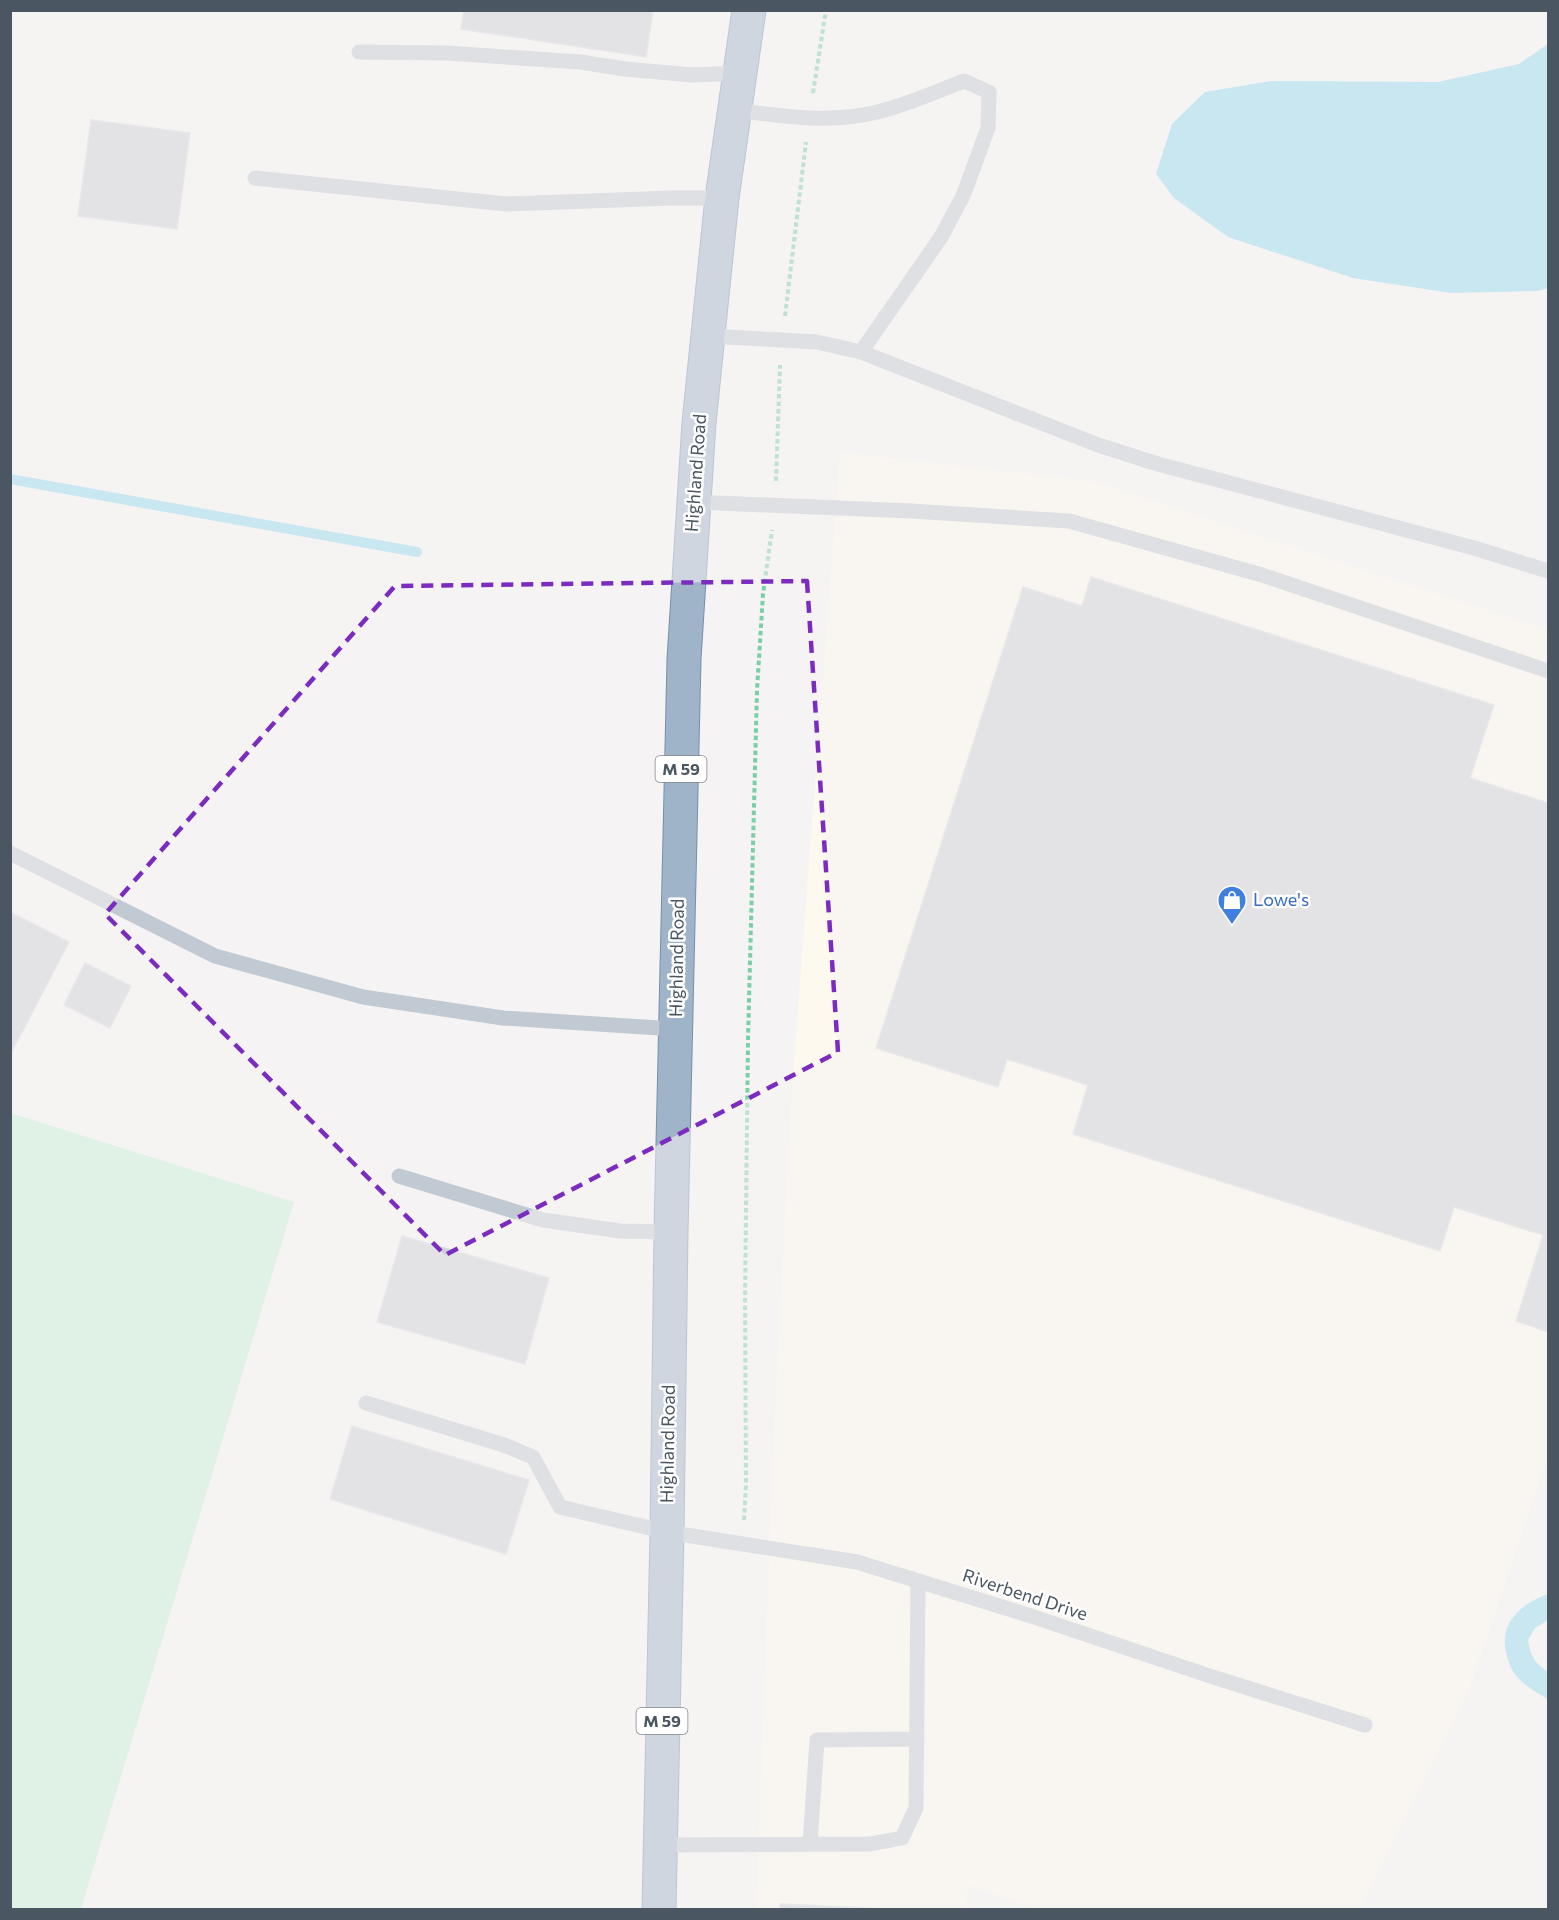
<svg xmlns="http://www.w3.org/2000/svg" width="1559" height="1920" viewBox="0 0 1559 1920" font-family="Commissioner,sans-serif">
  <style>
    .commercial { fill: #fdf9ef }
    .green { fill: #c3f1d5 }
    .water { fill: #90daee }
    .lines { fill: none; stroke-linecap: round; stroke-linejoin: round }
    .stream { stroke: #90daee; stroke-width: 10 }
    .building { fill: #cdcfd5; stroke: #d7d9de; stroke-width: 1.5 }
    .trunk-casing { stroke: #7690ad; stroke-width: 35 }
    .path { stroke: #7ad0a6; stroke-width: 4; stroke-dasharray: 4.5 3; stroke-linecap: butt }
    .service { stroke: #c1cad2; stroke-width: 15 }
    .trunk { stroke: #9fb4c9; stroke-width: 33 }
    .marked { fill: none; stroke: #7b2cbf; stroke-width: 4.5; stroke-dasharray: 12 8; stroke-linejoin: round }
    .labels { text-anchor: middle; stroke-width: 5; stroke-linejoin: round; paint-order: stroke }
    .shield { fill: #fff; stroke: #808990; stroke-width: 1.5 }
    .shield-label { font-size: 16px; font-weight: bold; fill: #4a5661 }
    .street-label { font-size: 18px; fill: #4a5661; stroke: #fff }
    .shop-label { font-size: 18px; fill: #366cbe; stroke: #fff; text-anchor: start }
  </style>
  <rect width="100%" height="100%" fill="#f5f3f3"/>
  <!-- commercial -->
  <path class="commercial" d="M840,452L1097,482L1548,630V1456L1466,1698L1359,1909H1037L968,1885L966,1909L756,1910L773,1450L791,1101Z"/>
  <!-- green -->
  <path class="green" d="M10,1113L294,1202L81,1909H11Z"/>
  <!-- water -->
  <path class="water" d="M1548,44V288L1538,291L1451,293L1353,278L1228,237L1174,198L1156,174L1172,124L1205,92L1271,81L1438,82L1519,64Z
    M1548,1594V1620L1535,1628L1528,1640C1531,1657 1534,1662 1548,1672V1699C1537,1693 1523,1685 1515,1674C1510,1668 1508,1660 1506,1652C1499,1623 1522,1603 1548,1594Z"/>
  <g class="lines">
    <!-- stream -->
    <path class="stream" d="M10,479L417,552"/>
  </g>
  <!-- building -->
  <path class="building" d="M464,10H653L646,57L461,29Z
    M91,120L190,133L177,229L78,216Z
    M1091,577L1494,705L1470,778L1548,803V1332L1516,1321L1543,1235L1454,1207L1440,1251L1073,1134L1088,1085L1007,1059L998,1087L876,1048L1023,587L1082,606Z
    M10,912L69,942L10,1055Z
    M85,963L131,986L110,1028L64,1005Z
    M402,1236L549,1278L525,1364L377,1322Z
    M352,1426L529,1480L506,1554L330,1499Z
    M780,1904L908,1910H780Z"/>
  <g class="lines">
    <!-- trunk casing -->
    <g class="trunk-casing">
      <path id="trunk" d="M659,1910L667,1532L671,1232L684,659L699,423L722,198L749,10"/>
    </g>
    <!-- path -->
    <path class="path" d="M813,93L826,10
      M785,316L806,142
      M776,481L780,365
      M744,1520L746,1484L745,1299L748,1040L757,690L763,594L772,530"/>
    <!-- service -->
    <path class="service" d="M359,52L447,53L580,62L625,69L692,75L740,73
      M735,110C782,116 829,124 877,112C907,105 935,92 964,81L989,92L988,128L963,196L941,237L861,352
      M255,178L506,204L672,198H722
      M708,336L817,342L861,352L1098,445L1158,464L1474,548L1548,571
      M694,502L911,511L1069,521L1262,575L1548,671
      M10,853L215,956L363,997L503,1018L675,1029
      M399,1176L543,1220L620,1231L671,1232
      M366,1403L504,1445L533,1457L560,1507L667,1532L857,1562L1031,1616L1213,1677L1365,1725
      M810,1844L817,1740L917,1739
      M660,1845L870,1844L902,1838L916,1808L918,1581"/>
    <!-- trunk -->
    <use href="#trunk" class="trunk"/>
  </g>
  <!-- marked area -->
  <path d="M0 0H1559V1920H0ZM807,581L838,1052L445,1255L105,914L395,586Z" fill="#f5f3f3" fill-opacity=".55" fill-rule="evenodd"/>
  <path class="marked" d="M807,581L838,1052L445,1255L105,914L395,586Z"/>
  <!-- icons -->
  <defs>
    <g id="shop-pin" transform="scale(1.5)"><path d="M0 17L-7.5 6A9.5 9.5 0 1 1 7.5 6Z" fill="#3f7fe0" stroke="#fff"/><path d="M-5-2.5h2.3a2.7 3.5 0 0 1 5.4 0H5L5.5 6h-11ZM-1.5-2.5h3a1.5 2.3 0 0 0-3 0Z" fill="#fff"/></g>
  </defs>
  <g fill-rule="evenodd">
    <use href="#shop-pin" x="1232" y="900"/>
  </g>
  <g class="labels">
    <!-- shield labels -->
    <g class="shield">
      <rect x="655.5" y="756" width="51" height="26" rx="4.5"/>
      <rect x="636.5" y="1708" width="51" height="26" rx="4.5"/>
    </g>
    <g class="shield-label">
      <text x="681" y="775">M 59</text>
      <text x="662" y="1727">M 59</text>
    </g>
    <!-- street labels -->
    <g class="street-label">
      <text transform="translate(696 473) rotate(-86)" y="6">Highland Road</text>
      <text transform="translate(677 958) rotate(-89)" y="6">Highland Road</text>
      <text transform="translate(668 1444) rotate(-89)" y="6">Highland Road</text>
      <text transform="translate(1025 1595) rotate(18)" y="6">Riverbend Drive</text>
    </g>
    <!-- shop labels -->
    <g class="shop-label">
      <text x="1253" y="906">Lowe's</text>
    </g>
  </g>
  <!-- border -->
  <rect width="1559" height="1920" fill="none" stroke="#4a5661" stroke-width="24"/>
</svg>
